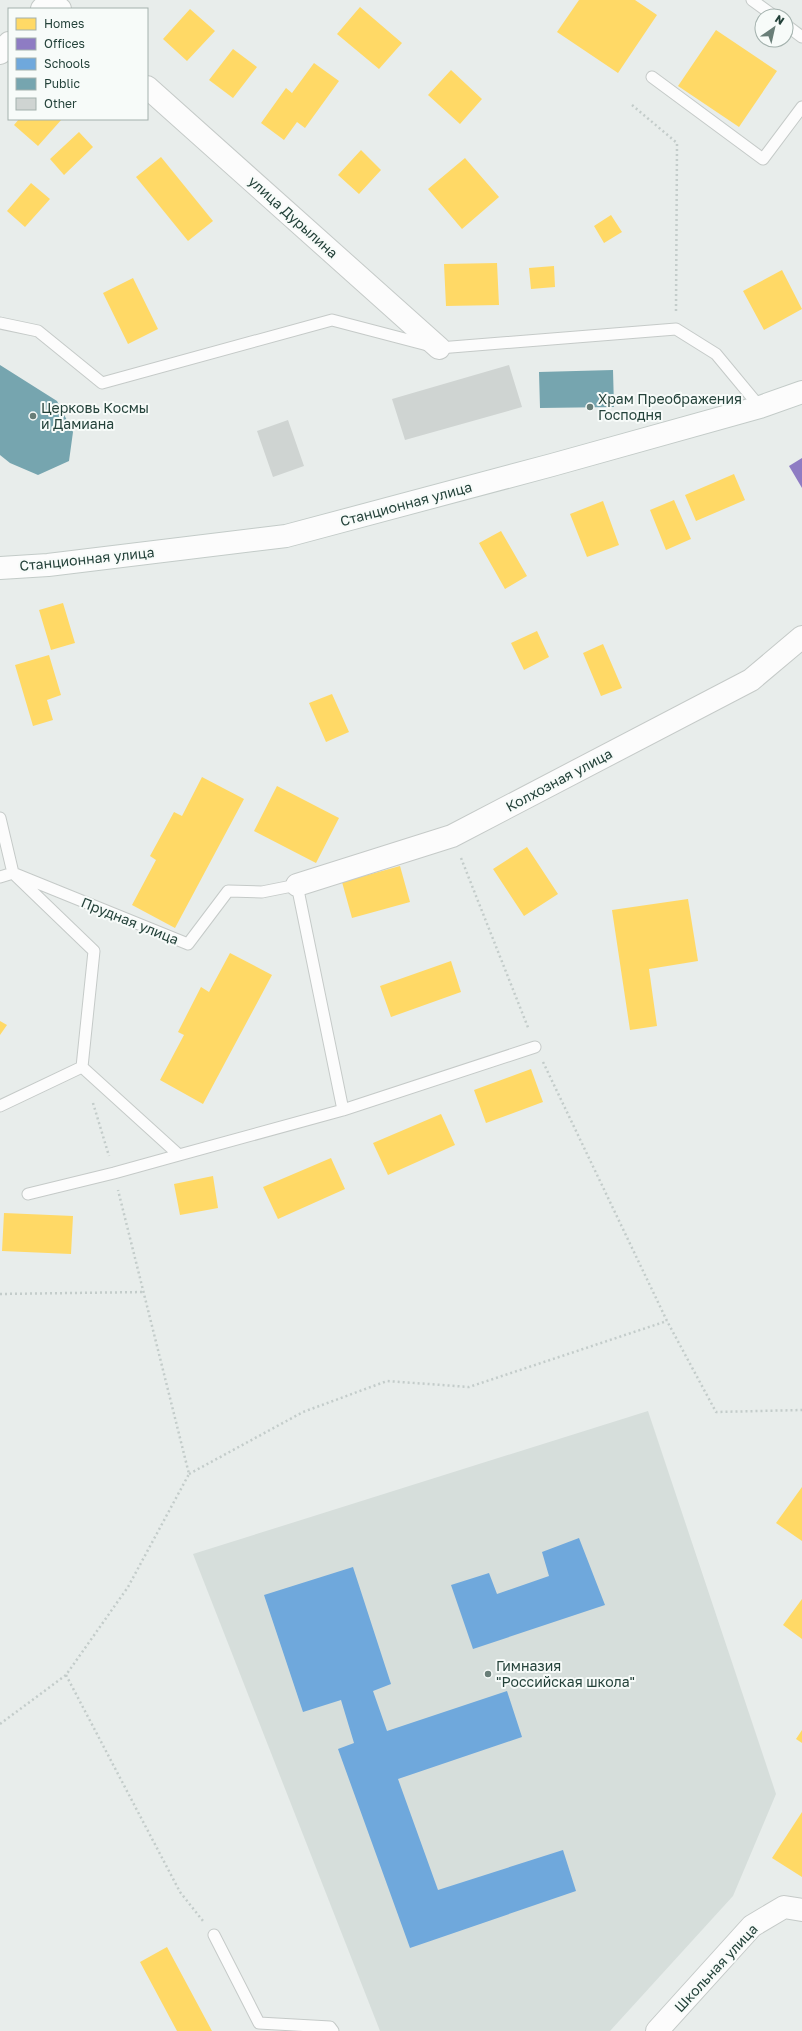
<svg xmlns="http://www.w3.org/2000/svg" width="802" height="2031" viewBox="0 0 802 2031" font-family="'Golos Text',sans-serif">
  <style>
    .built { fill: #d6dedb }
    .homes { fill: #ffd966 }
    .offices { fill: #8e7cc3 }
    .schools { fill: #6fa8dc }
    .public { fill: #76a5af }
    .building { fill: #cfd4d2 }
    .lines { fill: none; stroke-linecap: round; stroke-linejoin: round }
    .lane-casing { stroke: #c5cac8; stroke-width: 13 }
    .street-casing { stroke: #c5cac8; stroke-width: 24 }
    .secondary-casing { stroke: #c3cbc8; stroke-width: 24 }
    .path { stroke: #c3ccca; stroke-width: 2.5; stroke-dasharray: 2 3; stroke-linecap: butt }
    .lane { stroke: #fcfcfc; stroke-width: 11 }
    .street { stroke: #fcfcfc; stroke-width: 22 }
    .secondary { stroke: #fcfcfc; stroke-width: 22 }
    .poi-dot { fill: #697e78; stroke: #f7fbf9; stroke-width: 1.5 }
    .labels { text-anchor: middle; stroke-width: 4; stroke-linejoin: round; paint-order: stroke }
    .street-label { font-size: 14px; fill: #24423a; stroke: #f7fbf9 }
    .poi-label { font-size: 14px; fill: #24423a; stroke: #f7fbf9; text-anchor: start }
  </style>
  <rect width="100%" height="100%" fill="#e8edeb"/>
  <!-- built -->
  <path class="built" d="M648,1411L776,1794L733,1896L610,2031H380L193,1554Z"/>
  <!-- homes -->
  <path class="homes" d="M579,0H635L657,15L618,73L557,32Z
    M360,7L402,43L379,69L337,34Z
    M190,9L215,31L187,61L163,39Z
    M716,30L777,71L739,127L678,86Z
    M233,49L257,67L233,98L209,80Z
    M314,63L339,81L305,128L297,122L284,140L261,123L286,88L292,93Z
    M451,70L482,99L460,124L428,95Z
    M19,119H62L38,146L14,125Z
    M79,132L93,147L64,175L50,159Z
    M361,150L381,170L359,194L338,175Z
    M161,157L213,221L188,241L136,177Z
    M465,158L499,197L462,229L428,189Z
    M31,183L50,199L25,227L7,211Z
    M611,215L622,232L604,243L594,226Z
    M497,263L499,305L446,306L444,264Z
    M554,266L555,287L531,289L529,268Z
    M782,270L802,309L764,330L743,291Z
    M133,278L158,329L128,344L103,293Z
    M734,474L745,500L696,521L685,495Z
    M674,500L691,539L666,550L650,510Z
    M603,501L619,545L587,557L570,514Z
    M501,531L527,576L505,589L479,543Z
    M63,603L75,643L51,650L39,610Z
    M537,631L549,657L524,670L511,643Z
    M603,644L622,688L601,696L583,653Z
    M49,655L61,695L47,700L53,720L33,726L15,665Z
    M332,694L349,732L326,742L309,703Z
    M202,777L244,799L175,928L132,905L156,860L150,856L174,812L182,816Z
    M277,786L339,818L316,863L254,831Z
    M527,847L558,894L524,916L493,869Z
    M400,866L410,902L352,918L342,882Z
    M688,899L698,961L649,969L657,1026L630,1030L612,910Z
    M230,953L272,975L203,1104L160,1080L184,1035L178,1032L201,987L209,992Z
    M451,961L461,992L391,1017L380,986Z
    M0,1021L7,1025L0,1035Z
    M531,1069L543,1102L486,1123L474,1090Z
    M441,1114L455,1145L388,1175L373,1143Z
    M331,1158L345,1189L278,1219L263,1187Z
    M213,1176L218,1208L180,1215L174,1184Z
    M4,1213L73,1216L71,1254L2,1251Z
    M802,1487V1541L776,1523Z
    M802,1599V1639L783,1625Z
    M802,1730V1743L796,1739Z
    M802,1812V1877L772,1858Z
    M167,1947L212,2031H177L140,1962Z"/>
  <!-- offices -->
  <path class="offices" d="M802,458V488L789,466Z"/>
  <!-- schools -->
  <path class="schools" d="M579,1538L605,1605L473,1649L451,1585L489,1573L497,1594L549,1576L542,1552Z
    M353,1567L391,1684L373,1691L387,1731L507,1691L522,1737L398,1779L438,1890L563,1850L576,1891L410,1948L338,1749L354,1743L341,1700L303,1712L264,1595Z"/>
  <!-- public -->
  <path class="public" d="M0,365L57,401L73,432L69,461L38,475L10,463L0,455Z
    M613,370L614,407L540,408L539,372Z"/>
  <!-- building -->
  <path class="building" d="M509,365L522,407L405,440L392,399Z
    M288,420L304,466L273,477L257,431Z"/>
  <g class="lines">
    <!-- lane casing -->
    <g class="lane-casing">
      <path id="lane" d="M752,0L774,16
        M786,25L802,37
        M652,77L763,159L802,107
        M0,323L38,331L102,383L332,320L439,348L676,329L716,354L760,407
        M0,818L13,873L188,944L228,891L262,892L297,885L343,1110
        M0,877L13,873L94,951L82,1067
        M0,1106L82,1067L179,1155L343,1110L535,1047
        M28,1194L114,1173L179,1155
        M214,1935L259,2023L330,2027L333,2031"/>
    </g>
    <!-- street casing -->
    <g class="street-casing">
      <path id="street" d="M42,9L50,1L60,9
        M0,53L9,43
        M147,87L439,348
        M297,885L452,836L751,680L802,637
        M657,2031L752,1926L784,1907L802,1910"/>
    </g>
    <!-- secondary casing -->
    <g class="secondary-casing">
      <path id="secondary" d="M0,568L48,565L286,536L552,465L760,407L802,392"/>
    </g>
    <!-- path -->
    <path class="path" d="M632,105L677,143L676,311
      M461,858L529,1030
      M543,1062L667,1321L716,1412L802,1410
      M93,1103L109,1156
      M0,1294L144,1292
      M189,1474L303,1412L387,1381L469,1387L667,1321
      M66,1675L180,1892L203,1921
      M0,1724L66,1675L128,1587L189,1474L118,1190"/>
    <!-- lane -->
    <use href="#lane" class="lane"/>
    <!-- street -->
    <use href="#street" class="street"/>
    <!-- secondary -->
    <use href="#secondary" class="secondary"/>
  </g>
  <!-- markers -->
  <g class="poi-dot">
    <circle cx="590" cy="407" r="4"/>
    <circle cx="33" cy="416" r="4"/>
    <circle cx="488" cy="1674" r="4"/>
  </g>
  <g class="labels">
    <!-- street labels -->
    <g class="street-label">
      <text transform="translate(293 217) rotate(42)" y="5">улица Дурылина</text>
      <text transform="translate(406 504) rotate(-15)" y="5">Станционная улица</text>
      <text transform="translate(87 559) rotate(-6)" y="5">Станционная улица</text>
      <text transform="translate(559 780) rotate(-28)" y="5">Колхозная улица</text>
      <text transform="translate(130 921) rotate(22)" y="5">Прудная улица</text>
      <text transform="translate(716 1968) rotate(-47)" y="5">Школьная улица</text>
    </g>
    <!-- poi labels -->
    <g class="poi-label">
      <text x="598" y="404">Храм Преображения<tspan x="598" dy="16">Господня</tspan></text>
      <text x="41" y="413">Церковь Космы<tspan x="41" dy="16">и Дамиана</tspan></text>
      <text x="496" y="1671">Гимназия<tspan x="496" dy="16">"Российская школа"</tspan></text>
    </g>
  </g>
  <!-- legend -->
  <rect x="8" y="8" width="140" height="112" fill="#f7fbf9" stroke="#a3b1ad"/>
  <rect x="16" y="18" width="20" height="12" fill="#ffd966" stroke="#a3b1ad"/>
  <text x="44" y="28" font-size="12" fill="#24423a">Homes</text>
  <rect x="16" y="38" width="20" height="12" fill="#8e7cc3" stroke="#a3b1ad"/>
  <text x="44" y="48" font-size="12" fill="#24423a">Offices</text>
  <rect x="16" y="58" width="20" height="12" fill="#6fa8dc" stroke="#a3b1ad"/>
  <text x="44" y="68" font-size="12" fill="#24423a">Schools</text>
  <rect x="16" y="78" width="20" height="12" fill="#76a5af" stroke="#a3b1ad"/>
  <text x="44" y="88" font-size="12" fill="#24423a">Public</text>
  <rect x="16" y="98" width="20" height="12" fill="#cfd4d2" stroke="#a3b1ad"/>
  <text x="44" y="108" font-size="12" fill="#24423a">Other</text>
  <!-- north arrow -->
  <g transform="translate(774 28) rotate(34)"><circle r="19" fill="#f7fbf9" stroke="#a3b1ad"/>
  <path d="M0-3L7 15L0 10L-7 15Z" fill="#697e78"/>
  <text y="-6" font-size="11" font-weight="bold" text-anchor="middle" fill="#24423a">N</text>
  </g>
</svg>
